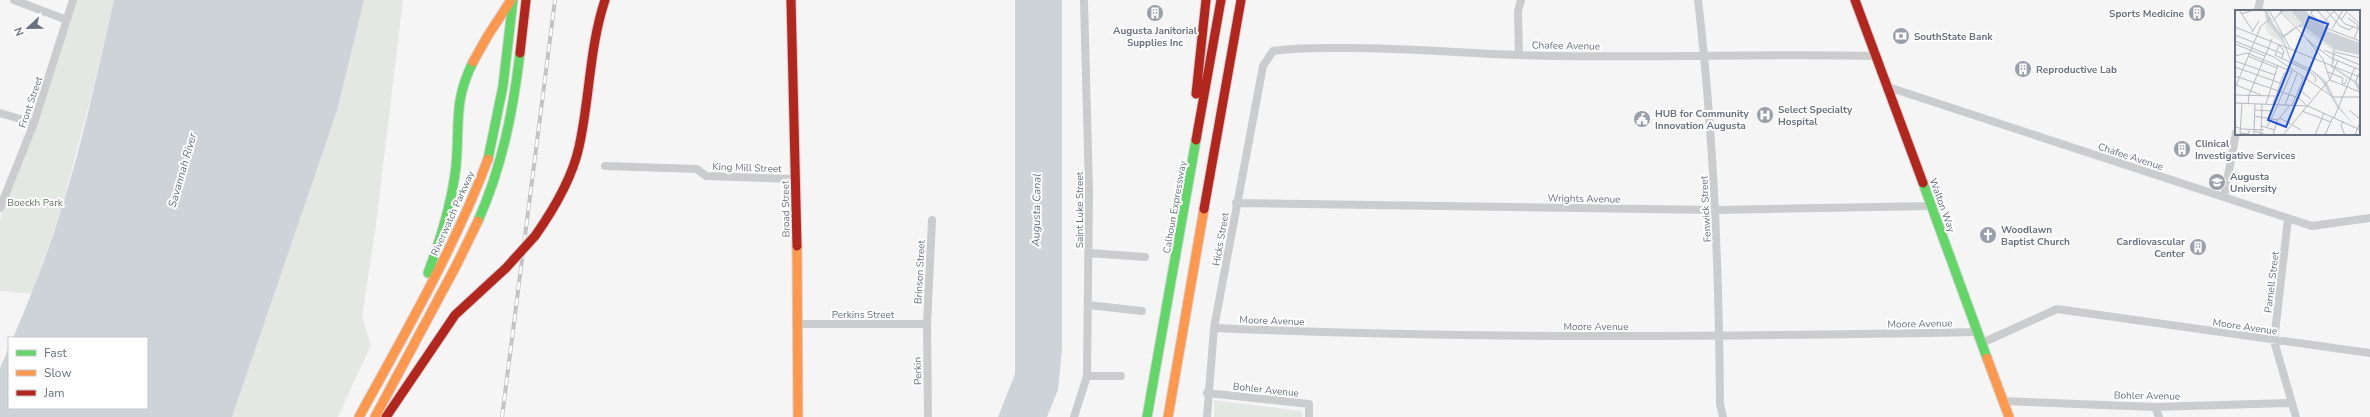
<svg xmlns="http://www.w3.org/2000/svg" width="2370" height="417" viewBox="0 0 2370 417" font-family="'Nunito Sans',sans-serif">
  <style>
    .green { fill: #e4e8e3 }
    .water { fill: #cdd3d7 }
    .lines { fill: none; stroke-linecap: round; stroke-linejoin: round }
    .fast-casing { stroke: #d1d2d3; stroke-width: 11 }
    .slow-casing { stroke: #d1d2d3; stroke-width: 11 }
    .jam-casing { stroke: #d1d2d3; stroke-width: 11 }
    .street { stroke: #cbccce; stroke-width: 8 }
    .fast { stroke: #63d668; stroke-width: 9 }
    .slow { stroke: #ff974d; stroke-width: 9 }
    .jam { stroke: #b3261e; stroke-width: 9 }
    .rail-casing { stroke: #c2c3c4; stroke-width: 4 }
    .rail { stroke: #fff; stroke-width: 2.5; stroke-dasharray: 8; stroke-linecap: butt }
    .jam-bridge-casing { stroke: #d1d2d3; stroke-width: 11; stroke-linecap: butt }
    .jam-bridge { stroke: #b3261e; stroke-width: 9 }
    .labels { text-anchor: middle; stroke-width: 4; stroke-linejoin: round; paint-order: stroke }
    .poi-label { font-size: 10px; font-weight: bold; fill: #687282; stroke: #fff; text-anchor: start }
    .street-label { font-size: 10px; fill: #687282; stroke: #fff }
    .park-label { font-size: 10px; fill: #677a66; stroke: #fff }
    .water-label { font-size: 11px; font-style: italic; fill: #63737f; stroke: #fff }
    .inset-river { fill: none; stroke: #cdd3d7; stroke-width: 2 }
    .inset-road { fill: none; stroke: #b4b9c0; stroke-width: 1 }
    .view { fill: #1d4ed8; fill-opacity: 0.15; stroke: #1d4ed8; stroke-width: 2 }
    .inset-edge { fill: none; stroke: #687282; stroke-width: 2 }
  </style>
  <rect width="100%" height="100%" fill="#f5f5f5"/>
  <!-- green -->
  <path class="green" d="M73,0H114L92,94L61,210L32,294L0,291V221L15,169Z
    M364,0H403L376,225L362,317L371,345L338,417H232L337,111Z
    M1214,400L1302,411V417H1214Z"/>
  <!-- water -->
  <path class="water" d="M114,0H364L337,111L232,417H0V368L9,347V408H147V338H13C31,296 48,253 61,210C83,141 98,70 114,0Z
    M1015,0H1062V349L1058,390L1047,417H998L1015,374Z"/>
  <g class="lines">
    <!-- fast casing -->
    <g class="fast-casing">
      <path id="fast" d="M488,159L503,86L513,0
        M1923,183L1987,358
        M478,221C502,167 513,112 520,53
        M428,273C441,238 452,203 456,166C460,125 453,102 473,62
        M1147,417L1196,140"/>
    </g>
    <!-- slow casing -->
    <g class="slow-casing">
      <path id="slow" d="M473,62L487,37L511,0
        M797,246L798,417
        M1987,358L2009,417
        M359,417C405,333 454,249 488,159
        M375,417L456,266L478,221
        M1168,417L1204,209"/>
    </g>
    <!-- jam casing -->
    <g class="jam-casing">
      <path id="jam" d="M791,0L797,246
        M1855,0L1923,183
        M520,53L526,0
        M1196,94L1206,0
        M1196,140L1221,0
        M1204,209L1241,0
        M535,236C554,209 572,179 579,147C590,98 589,48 605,0
        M386,417L455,315L506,268"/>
    </g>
    <!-- street -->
    <path class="street" d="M14,0L67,20
      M1698,0C1714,134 1719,269 1720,404L1723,417
      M2258,11L2260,0
      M1519,55L1518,11L1521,0
      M1888,87L2312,226L2370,218
      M0,113L34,123
      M605,166L697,169L706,176L795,179
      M2224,197L2236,133
      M1236,203L1716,210L1932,206
      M0,208L34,123L73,0
      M2288,219L2274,341L2296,417
      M1089,253L1145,257
      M1088,305L1142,311
      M799,324H927
      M1214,328C1468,339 1723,337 1978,332
      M1982,343L2057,309L2370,353
      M1087,376H1121
      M1207,393L1309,404V417
      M2003,401L2155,407L2291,403
      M2155,407L2159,417
      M928,417L927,324L932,220
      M1074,417L1087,376L1089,190L1084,0
      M1207,417L1214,328L1263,66L1273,51C1298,47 1323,48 1348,48C1405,48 1462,53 1518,55C1638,59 1758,53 1877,56"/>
    <!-- fast -->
    <use href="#fast" class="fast"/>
    <!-- slow -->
    <use href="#slow" class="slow"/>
    <!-- jam -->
    <use href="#jam" class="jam"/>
    <!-- rail casing -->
    <g class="rail-casing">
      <path id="rail" d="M502,417L555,0"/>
    </g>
    <!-- rail -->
    <use href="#rail" class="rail"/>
    <!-- jam-bridge casing -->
    <g class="jam-bridge-casing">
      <path id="jam-bridge" d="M506,268L535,236"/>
    </g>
    <!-- jam-bridge -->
    <use href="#jam-bridge" class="jam-bridge"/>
  </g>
  <!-- icons -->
  <defs>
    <g id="building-disc" transform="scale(0.9)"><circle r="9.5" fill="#99a0aa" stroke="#fff"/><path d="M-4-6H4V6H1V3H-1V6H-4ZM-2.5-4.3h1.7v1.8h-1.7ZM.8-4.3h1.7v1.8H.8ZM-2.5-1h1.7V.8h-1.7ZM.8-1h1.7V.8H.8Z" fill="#fff"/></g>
    <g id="bank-disc" transform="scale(0.9)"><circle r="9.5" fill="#99a0aa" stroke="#fff"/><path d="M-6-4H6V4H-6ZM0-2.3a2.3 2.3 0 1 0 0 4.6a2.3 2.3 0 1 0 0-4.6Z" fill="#fff"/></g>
    <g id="hospital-disc" transform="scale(0.9)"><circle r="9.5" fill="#99a0aa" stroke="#fff"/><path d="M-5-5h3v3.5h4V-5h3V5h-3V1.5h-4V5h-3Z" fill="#fff"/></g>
    <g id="civic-disc" transform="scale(0.9)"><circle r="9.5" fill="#99a0aa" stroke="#fff"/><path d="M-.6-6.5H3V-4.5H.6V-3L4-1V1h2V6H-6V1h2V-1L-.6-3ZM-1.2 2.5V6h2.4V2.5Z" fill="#fff"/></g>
    <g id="university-disc" transform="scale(0.9)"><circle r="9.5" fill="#99a0aa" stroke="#fff"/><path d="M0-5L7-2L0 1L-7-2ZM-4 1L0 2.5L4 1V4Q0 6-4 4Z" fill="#fff"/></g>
    <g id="church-disc" transform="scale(0.9)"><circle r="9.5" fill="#99a0aa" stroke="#fff"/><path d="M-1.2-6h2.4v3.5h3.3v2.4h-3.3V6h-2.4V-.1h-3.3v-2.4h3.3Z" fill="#fff"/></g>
  </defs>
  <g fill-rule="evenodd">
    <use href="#building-disc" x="1155" y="13"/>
    <use href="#building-disc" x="2197" y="13"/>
    <use href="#bank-disc" x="1901" y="36"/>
    <use href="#building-disc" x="2023" y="69"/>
    <use href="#hospital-disc" x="1765" y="115"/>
    <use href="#civic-disc" x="1642" y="119"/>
    <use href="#building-disc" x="2182" y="149"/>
    <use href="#university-disc" x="2217" y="182"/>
    <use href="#church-disc" x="1988" y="235"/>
    <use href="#building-disc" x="2198" y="247"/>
  </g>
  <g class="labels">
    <!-- poi labels -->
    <g class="poi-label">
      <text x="2184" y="17" text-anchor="end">Sports Medicine</text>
      <text x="1155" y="34" text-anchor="middle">Augusta Janitorial<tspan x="1155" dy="12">Supplies Inc</tspan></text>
      <text x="1914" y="40">SouthState Bank</text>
      <text x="2036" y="73">Reproductive Lab</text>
      <text x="1778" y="113">Select Specialty<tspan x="1778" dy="12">Hospital</tspan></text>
      <text x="1655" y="117">HUB for Community<tspan x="1655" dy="12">Innovation Augusta</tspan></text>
      <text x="2195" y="147">Clinical<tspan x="2195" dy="12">Investigative Services</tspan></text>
      <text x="2230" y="180">Augusta<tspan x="2230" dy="12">University</tspan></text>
      <text x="2001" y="233">Woodlawn<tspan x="2001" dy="12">Baptist Church</tspan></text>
      <text x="2185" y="245" text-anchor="end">Cardiovascular<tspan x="2185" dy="12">Center</tspan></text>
    </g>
    <!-- street labels -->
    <g class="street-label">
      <text transform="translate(1566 45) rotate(1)" y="4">Chafee Avenue</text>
      <text transform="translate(30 102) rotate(-71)" y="4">Front Street</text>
      <text transform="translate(2131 156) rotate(18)" y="4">Chafee Avenue</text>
      <text transform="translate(747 167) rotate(2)" y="4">King Mill Street</text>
      <text transform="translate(1584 198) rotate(1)" y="4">Wrights Avenue</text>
      <text transform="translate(1943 205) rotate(70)" y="4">Walton Way</text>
      <text transform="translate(1174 207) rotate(-80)" y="4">Calhoun Expressway</text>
      <text transform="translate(785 209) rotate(-91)" y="4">Broad Street</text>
      <text transform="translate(1705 209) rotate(-93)" y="4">Fenwick Street</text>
      <text transform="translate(1079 210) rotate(-90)" y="4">Saint Luke Street</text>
      <text transform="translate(452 213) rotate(-66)" y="4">Riverwatch Parkway</text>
      <text transform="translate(1220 239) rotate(-80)" y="4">Hicks Street</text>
      <text transform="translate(919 272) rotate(-87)" y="4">Brinson Street</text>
      <text transform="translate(2271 282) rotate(-83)" y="4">Parnell Street</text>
      <text x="863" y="318">Perkins Street</text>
      <text transform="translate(1272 320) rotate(2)" y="4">Moore Avenue</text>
      <text transform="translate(1920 323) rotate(-1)" y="4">Moore Avenue</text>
      <text x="1596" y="330">Moore Avenue</text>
      <text transform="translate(2245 326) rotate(8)" y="4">Moore Avenue</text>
      <text transform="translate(917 371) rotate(-91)" y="4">Perkin</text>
      <text transform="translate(1266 389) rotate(6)" y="4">Bohler Avenue</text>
      <text transform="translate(2147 395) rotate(1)" y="4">Bohler Avenue</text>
    </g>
    <!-- park labels -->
    <g class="park-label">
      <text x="35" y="206">Boeckh Park</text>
    </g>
    <!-- water labels -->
    <g class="water-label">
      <text transform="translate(182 170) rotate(-74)" y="4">Savannah River</text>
      <text transform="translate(1036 210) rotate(-89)" y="4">Augusta Canal</text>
    </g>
  </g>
  <!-- overview -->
  <g transform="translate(2235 10)">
    <rect width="125" height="125" fill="#f5f5f5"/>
    <path d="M56,1L67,13L65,15L62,16L48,2ZM32,12L48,32L49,36L45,31L35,26L29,15ZM64,17H70L98,37V41Z" fill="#e4e8e3"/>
    <path d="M29,0H32L37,11L47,0H70L93,21L125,33V45L100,40L99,53L96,58L98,38L70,17H63L48,28L56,49L76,59L91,71L103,95L120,116L102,97L86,70L76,61L55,51L48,32L32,12ZM56,1L67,13L48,26L37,12L48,2Z" fill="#cdd3d7" fill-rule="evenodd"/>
    <path class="inset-river" d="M96,56L120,72L124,80"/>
    <path class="inset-road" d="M4,0L18,21M34,0L55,38M44,0L76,33L96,48L125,60M80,0L76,2L77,5L91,18L125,31M82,0L94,13M91,0L105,16L114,20L118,17M98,0L110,14L125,19M113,3L125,14L119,29M6,4L19,0M113,8L124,16M106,10L113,0M87,14L100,0M0,17L125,67M97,19L108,0M17,22L24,11M0,25L48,44M49,26L59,18M71,28L88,49L95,70L125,82M0,31L39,47L98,87H125M0,34L30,46M89,40L125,55M100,42L125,48M0,46L12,43L58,62M13,46L42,58M47,48L49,41L44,35L40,45L75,62L81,68L80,72M0,51L40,65M0,57L45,73M125,61L121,71L125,79M93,62L108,68L107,73L110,74L112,69M0,66L64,88L71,95M1,75L26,85M0,78L26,16L36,8M63,79L76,89M0,85L40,86M0,93L73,96L125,120M13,94L14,85L37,29M31,94L43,55M38,94L49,63L52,64L54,60M43,94L57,61M50,95L62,64M57,95L68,70L66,67M20,100L37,101M114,100L125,109M67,101L96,112M19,106L43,110M45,108L66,120M99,108L120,57M108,111L106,116L110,125M26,116L40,120M0,117L8,119L29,120M32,117L43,95M19,121L20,94M5,123L13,124L15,119M5,125L7,93M19,125V121L32,125M26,125L27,94M38,125L42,111L55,95M48,125L95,69L103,50M80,125L89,103M90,125L98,107M120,125L125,112"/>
    <path class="view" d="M74,7L93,14L51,117L33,110Z"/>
    <rect width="125" height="125" class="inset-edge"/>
  </g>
  <!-- legend -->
  <rect x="8" y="337" width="140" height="72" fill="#ffffff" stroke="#c3c7cd"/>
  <rect x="16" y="350" width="20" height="6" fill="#63d668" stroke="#c3c7cd"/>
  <text x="44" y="357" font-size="12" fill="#687282">Fast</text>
  <rect x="16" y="370" width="20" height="6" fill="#ff974d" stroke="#c3c7cd"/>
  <text x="44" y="377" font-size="12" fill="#687282">Slow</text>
  <rect x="16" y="390" width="20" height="6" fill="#b3261e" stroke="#c3c7cd"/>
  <text x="44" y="397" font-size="12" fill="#687282">Jam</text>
  <!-- north arrow -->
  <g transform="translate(28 28) rotate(248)" stroke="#ffffff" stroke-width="3" paint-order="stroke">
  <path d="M0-3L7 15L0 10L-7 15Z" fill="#687282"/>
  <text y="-6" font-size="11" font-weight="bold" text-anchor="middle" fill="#687282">N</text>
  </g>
</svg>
